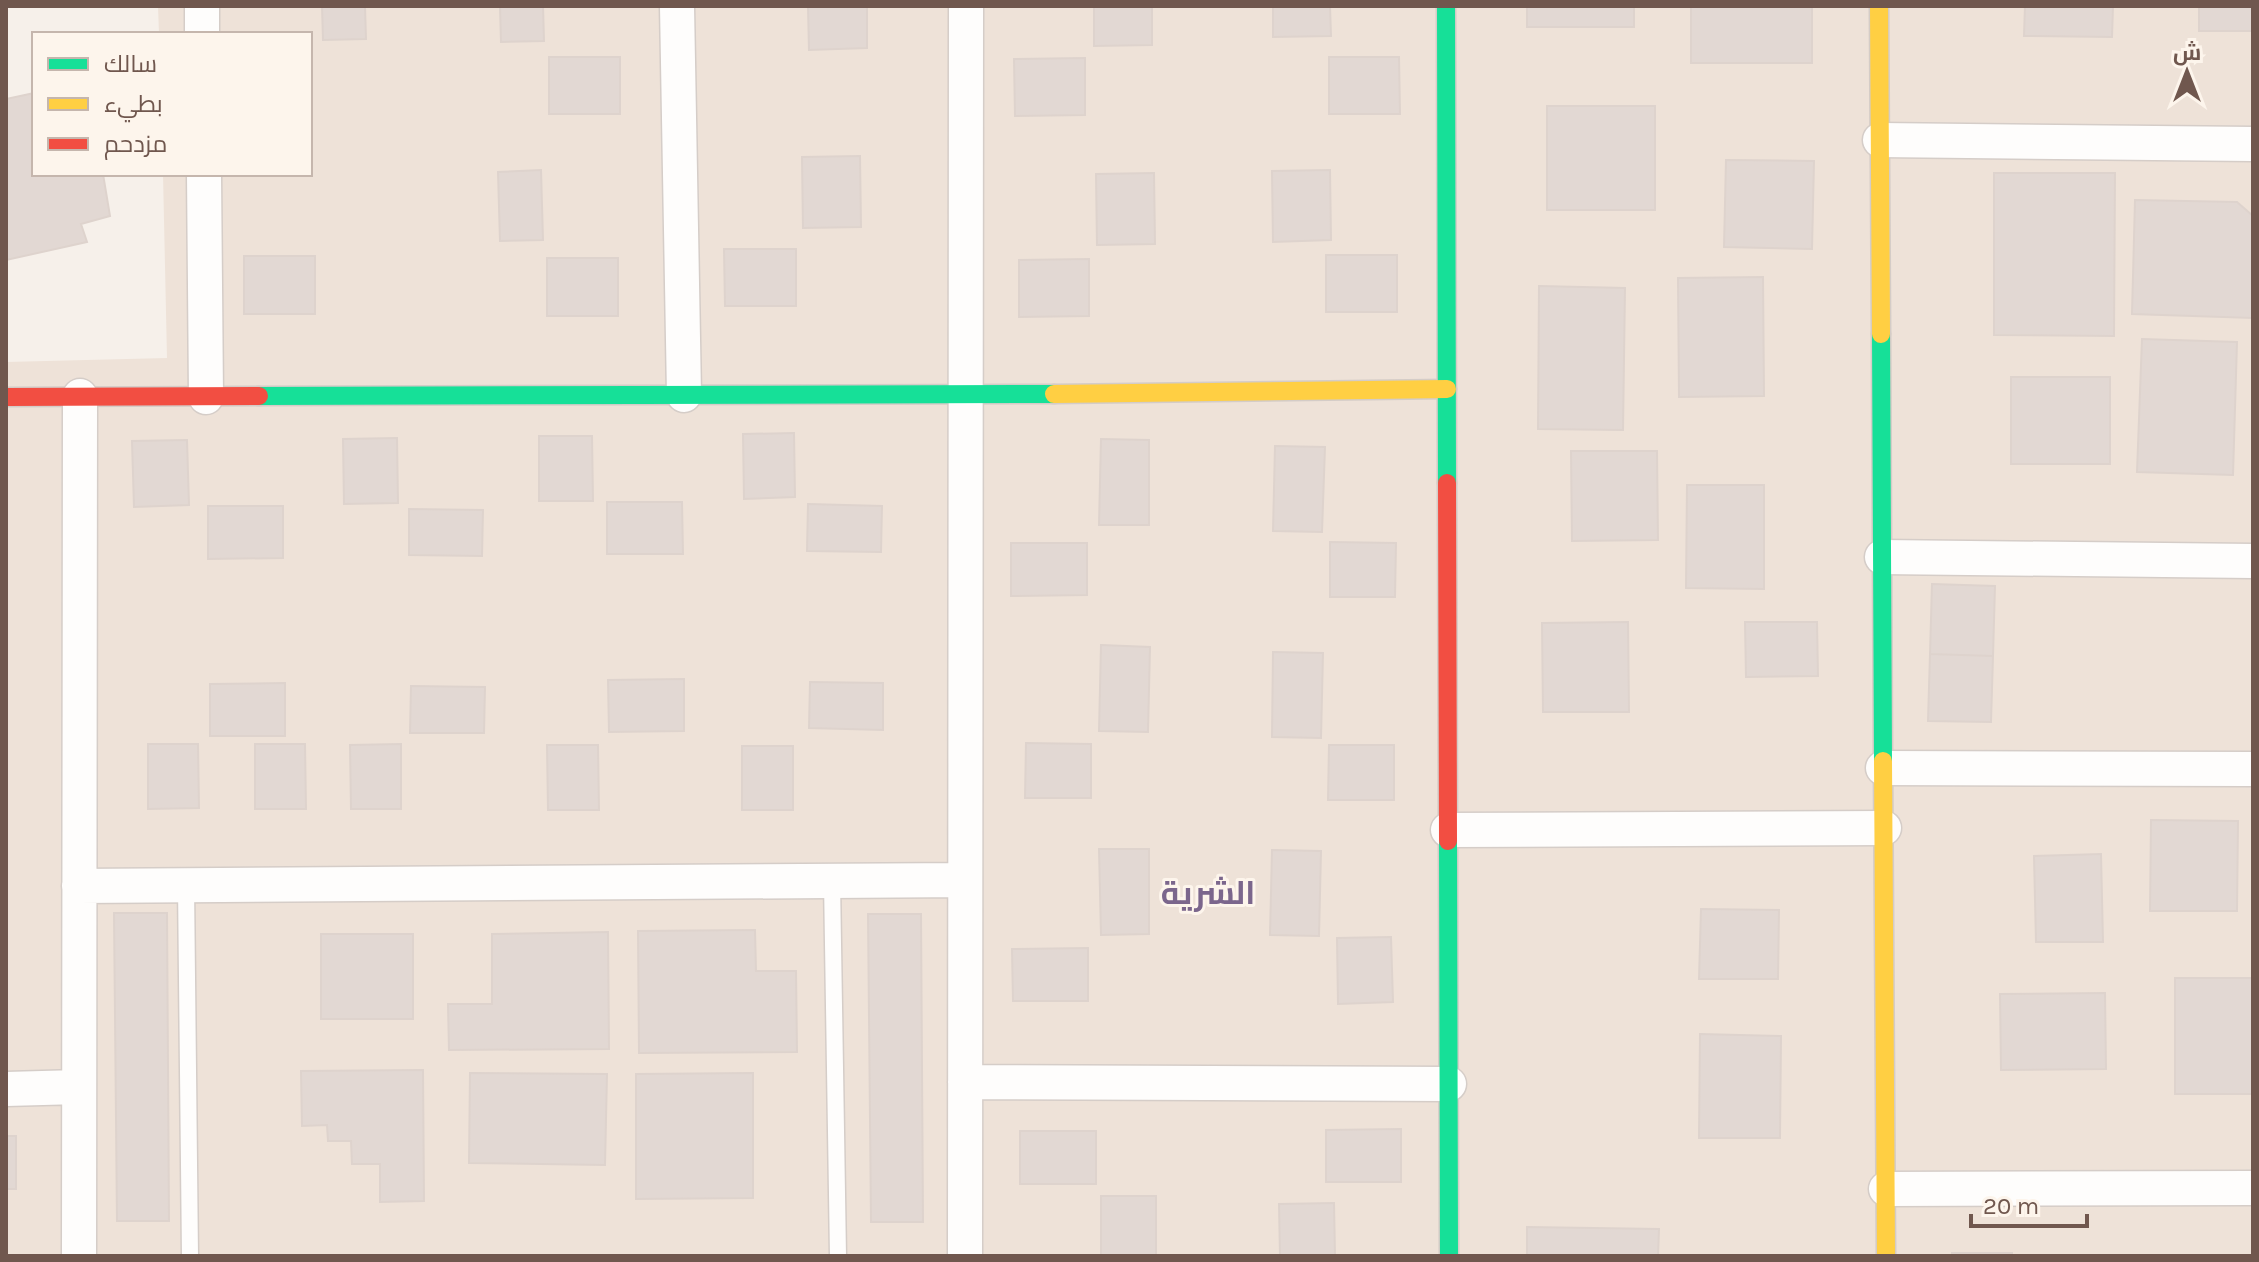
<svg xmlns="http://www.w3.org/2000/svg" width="2259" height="1262" viewBox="0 0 2259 1262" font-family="Karla,Cairo,sans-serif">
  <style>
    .residential { fill: #eee2d8 }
    .building { fill: #e2d8d3; stroke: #ded3cd; stroke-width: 2 }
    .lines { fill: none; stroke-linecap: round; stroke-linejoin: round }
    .lane-casing { stroke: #d5cdc8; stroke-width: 19 }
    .street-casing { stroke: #d5cdc8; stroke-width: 37 }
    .fast-casing { stroke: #d4ccc7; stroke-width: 21 }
    .slow-casing { stroke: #d4ccc7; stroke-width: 21 }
    .jam-casing { stroke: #d4ccc7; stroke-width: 21 }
    .lane { stroke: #fefdfc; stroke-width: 16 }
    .street { stroke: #fefdfc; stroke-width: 34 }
    .fast { stroke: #16e098; stroke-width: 18 }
    .slow { stroke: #ffcf43; stroke-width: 18 }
    .jam { stroke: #f24e42; stroke-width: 18 }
    .labels { text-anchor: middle; stroke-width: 6; stroke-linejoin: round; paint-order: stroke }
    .district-label { font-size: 32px; font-weight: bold; fill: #7b668c; stroke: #fdf5ec }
  </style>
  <rect width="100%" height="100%" fill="#f6f0ea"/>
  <!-- residential -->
  <path class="residential" d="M158,6H2253V1256H6V362L167,358L163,174H310V34H159Z"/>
  <!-- building -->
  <path class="building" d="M322,6H365L366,39L323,40Z
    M500,6H543L544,41L501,42Z
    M808,6H867V48L809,50Z
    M1094,6H1152V45L1094,46Z
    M1273,6H1330L1331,36L1273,37Z
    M1527,6H1634V27H1527Z
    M1691,6H1812V63H1691Z
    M2025,6H2113L2112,37L2024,36Z
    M2199,6H2253V31H2199Z
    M549,57H620V114H549Z
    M1329,57H1399L1400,114H1329Z
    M1085,58V115L1015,116L1014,59Z
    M34,93V174H103L110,216L81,224L87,242L6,260V99Z
    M1547,106H1655V210H1547Z
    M860,156L861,227L803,228L802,157Z
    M1726,160L1814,161L1812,249L1724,247Z
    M541,170L543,240L500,241L498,172Z
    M1330,170L1331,240L1273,242L1272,171Z
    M1154,173L1155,244L1097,245L1096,174Z
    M1994,173H2115L2114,336L1994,335Z
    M2135,200L2237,202L2253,216V318L2132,314Z
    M724,249H796V306H725Z
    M1326,255H1397V312H1326Z
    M244,256H315V314H244Z
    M547,258H618V316H547Z
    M1089,259V316L1019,317V260Z
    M1763,277L1764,396L1679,397L1678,278Z
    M1539,286L1625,288L1623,430L1538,429Z
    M2142,339L2237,342L2233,475L2137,472Z
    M2011,377H2110V464H2011Z
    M794,433L795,497L744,499L743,434Z
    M539,436H592L593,501H539Z
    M397,438L398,503L344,504L343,439Z
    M1101,439L1149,440V525H1099Z
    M187,440L189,505L134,507L132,441Z
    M1275,446L1325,447L1322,532L1273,531Z
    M1571,451H1657L1658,540L1572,541Z
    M1687,485H1764V589L1686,588Z
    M607,502H682L683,554H607Z
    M808,504L882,506L881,552L807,551Z
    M208,506H283V558L208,559Z
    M409,509L483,510L482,556L409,555Z
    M1330,542L1396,543L1395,597H1330Z
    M1011,543H1087V595L1011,596Z
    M1932,584L1995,586L1993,656L1930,654Z
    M1628,622L1629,712H1543L1542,623Z
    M1745,622H1817L1818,676L1746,677Z
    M1101,645L1150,647L1148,732L1099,731Z
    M1273,652L1323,653L1321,738L1272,737Z
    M1930,654L1993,656L1991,722L1928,721Z
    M684,679V731L609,732L608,680Z
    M810,682L883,683V730L809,728Z
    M285,683V736H210V684Z
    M411,686L485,687L484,733H410Z
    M1026,743L1091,744V798H1025Z
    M148,744H198L199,808L148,809Z
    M255,744H305L306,809H255Z
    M401,744V809H351L350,745Z
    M547,745H598L599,810H548Z
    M1329,745H1394V800H1328Z
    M742,746H793V810H742Z
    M2151,820L2238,821L2237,911H2150Z
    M1099,849H1149V934L1101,935Z
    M1272,850L1321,851L1319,936L1270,935Z
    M2101,854L2103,942H2036L2034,856Z
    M1701,909L1779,910L1778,979H1699Z
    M114,913H167L169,1221H117Z
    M868,914H921L923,1222H871Z
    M755,930L756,971H796L797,1052L639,1053L638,931Z
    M608,932L609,1049L449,1050L448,1004H492V934Z
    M321,934H413V1019H321Z
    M1391,937L1393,1002L1338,1004L1337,938Z
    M1088,948V1001H1013L1012,949Z
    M2175,978H2253V1094H2175Z
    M2105,993L2106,1069L2001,1070L2000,994Z
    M1700,1034L1781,1036L1780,1138H1699Z
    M423,1070L424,1201L380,1202V1164H352L351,1141H328L327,1125L302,1126L301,1071Z
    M470,1073L607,1074L605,1165L469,1163Z
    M753,1073V1198L636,1199V1074Z
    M1401,1129V1182H1326V1130Z
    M1020,1131H1096V1184H1020Z
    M6,1136H16V1189H6Z
    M1101,1196H1156V1256H1101Z
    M1334,1203L1335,1256H1280L1279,1204Z
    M1527,1227L1659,1229L1658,1256H1527Z
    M1952,1253H2012V1256H1952Z"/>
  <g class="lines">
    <!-- lane casing -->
    <g class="lane-casing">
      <path id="lane" d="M832,881L838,1256
        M186,885L190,1256"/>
    </g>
    <!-- street casing -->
    <g class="street-casing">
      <path id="street" d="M202,6V34
        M677,6L684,395
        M1880,140L2253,144
        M204,174L206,397
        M1882,557L2253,561
        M1883,768L2253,769
        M1448,830L1884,828
        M79,886L965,880
        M965,1082L1449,1084
        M6,1089L79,1087
        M1886,1189L2253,1188
        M79,1256L80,396
        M965,1256L966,6"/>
    </g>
    <!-- fast casing -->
    <g class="fast-casing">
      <path id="fast" d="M1446,6L1447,483
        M1881,334L1883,761
        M259,396L1054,394
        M1448,841L1449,1256"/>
    </g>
    <!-- slow casing -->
    <g class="slow-casing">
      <path id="slow" d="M1879,6L1881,334
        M1054,394L1447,389
        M1883,761L1886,1256"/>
    </g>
    <!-- jam casing -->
    <g class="jam-casing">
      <path id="jam" d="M6,397L259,396
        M1447,483L1448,841"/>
    </g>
    <!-- lane -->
    <use href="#lane" class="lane"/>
    <!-- street -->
    <use href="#street" class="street"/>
    <!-- fast -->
    <use href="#fast" class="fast"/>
    <!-- slow -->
    <use href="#slow" class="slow"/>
    <!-- jam -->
    <use href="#jam" class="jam"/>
  </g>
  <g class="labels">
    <!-- district labels -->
    <g class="district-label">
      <text x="1208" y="904">الشرية</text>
    </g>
  </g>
  <!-- border -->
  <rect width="2259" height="1262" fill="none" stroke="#70574e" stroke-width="16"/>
  <!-- legend -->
  <rect x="32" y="32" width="280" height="144" fill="#fdf5ec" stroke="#c5b6ad" stroke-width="2"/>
  <rect x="48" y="58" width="40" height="12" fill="#16e098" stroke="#c5b6ad" stroke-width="2"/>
  <text x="104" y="72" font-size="24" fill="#70574e">سالك</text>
  <rect x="48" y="98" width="40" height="12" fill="#ffcf43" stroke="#c5b6ad" stroke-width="2"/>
  <text x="104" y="112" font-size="24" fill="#70574e">بطيء</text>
  <rect x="48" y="138" width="40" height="12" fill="#f24e42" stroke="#c5b6ad" stroke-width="2"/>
  <text x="104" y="152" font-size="24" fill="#70574e">مزدحم</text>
  <!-- north arrow -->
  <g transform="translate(2187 72)" stroke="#fdf5ec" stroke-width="6" paint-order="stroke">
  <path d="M0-6L14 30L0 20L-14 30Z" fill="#70574e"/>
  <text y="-12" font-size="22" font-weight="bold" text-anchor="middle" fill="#70574e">ش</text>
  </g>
  <!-- scale -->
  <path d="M1971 1214v12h116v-12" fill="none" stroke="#70574e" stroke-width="4"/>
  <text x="1983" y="1214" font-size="24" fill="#70574e" stroke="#fdf5ec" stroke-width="6" paint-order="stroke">20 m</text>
</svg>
